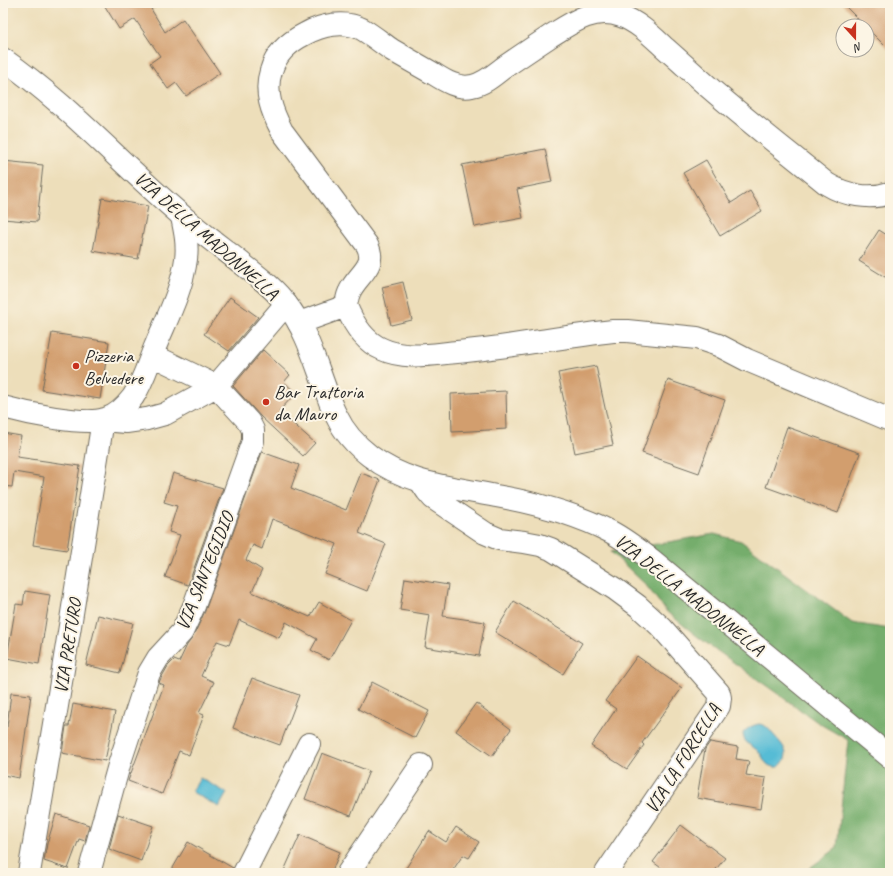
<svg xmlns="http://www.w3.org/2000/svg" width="893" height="876" viewBox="0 0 893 876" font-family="Caveat,sans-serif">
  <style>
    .forest { fill: #74ad6c; stroke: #506c4c }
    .water { fill: #57bcd5; stroke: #417480 }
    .building { fill: #d29e6e }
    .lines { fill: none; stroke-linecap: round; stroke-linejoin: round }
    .minor-casing { stroke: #6f6a5d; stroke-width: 24 }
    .major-casing { stroke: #6f6a5d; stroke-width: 24 }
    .minor { stroke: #fff; stroke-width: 22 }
    .major { stroke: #fff; stroke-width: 22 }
    .poi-dot { fill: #c8321e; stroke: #fcf5e5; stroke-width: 1.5 }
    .labels { text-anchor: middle; stroke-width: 4; stroke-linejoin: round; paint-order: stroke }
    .street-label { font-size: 19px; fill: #2b2b2b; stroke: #fcf5e5 }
    .poi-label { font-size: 19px; fill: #2b2b2b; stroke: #fcf5e5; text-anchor: start }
  </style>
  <rect width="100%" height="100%" fill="#fcf5e5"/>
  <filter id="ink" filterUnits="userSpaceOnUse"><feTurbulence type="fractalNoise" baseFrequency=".025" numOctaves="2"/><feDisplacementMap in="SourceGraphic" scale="8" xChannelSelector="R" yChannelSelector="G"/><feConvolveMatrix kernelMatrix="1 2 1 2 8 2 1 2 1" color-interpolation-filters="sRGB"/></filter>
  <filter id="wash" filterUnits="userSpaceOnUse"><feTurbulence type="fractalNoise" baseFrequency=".012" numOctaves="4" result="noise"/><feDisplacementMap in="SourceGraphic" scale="16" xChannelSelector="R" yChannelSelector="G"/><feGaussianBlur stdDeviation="0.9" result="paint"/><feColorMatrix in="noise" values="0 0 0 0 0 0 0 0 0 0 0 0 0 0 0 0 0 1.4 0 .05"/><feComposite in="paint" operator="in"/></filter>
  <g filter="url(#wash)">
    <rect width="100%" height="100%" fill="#eddeba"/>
    <!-- forest -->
    <path class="forest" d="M714,534L741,541L852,623L890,629V873H810L811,867L837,848L848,740L820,724L698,637L667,612L645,584L611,552Z"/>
    <!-- water -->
    <path class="water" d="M759,724C766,725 768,728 772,733C781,744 794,753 779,767C763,768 766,758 757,750C751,745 743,743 743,733C747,728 753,725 759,724Z
      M200,778L227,793L219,807L192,792Z"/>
    <g id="blocks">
      <!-- building -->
      <path class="building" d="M103,3H161L151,9L165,32L183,19L220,73L186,96L176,83L168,89L150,63L160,56L135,19L119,29Z
        M842,3H890V51L867,28V26H865Z
        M545,149L552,182L517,189L523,218L475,227L462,165Z
        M706,160L731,203L750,191L762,211L720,236L683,173Z
        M3,161L43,165L37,222L3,219Z
        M102,198L148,206L138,259L93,251Z
        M879,230L890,237V280L859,261Z
        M403,282L412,320L391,325L382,287Z
        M230,297L258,317L229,351L204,334Z
        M52,333L109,342L100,399L42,390Z
        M263,350L290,375L284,382L296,393L279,411L315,443L303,456L261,417L233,386Z
        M596,366L613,445L575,453L558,373Z
        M668,380L725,400L699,473L642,453Z
        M506,391L507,429L452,432L451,394Z
        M787,427L860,453L838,513L766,487Z
        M3,433L21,436L17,457L80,466L67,550L33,545L44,477L14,472L12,487L3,486Z
        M262,452L299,465L291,488L346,510L361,473L380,480L359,533L386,544L367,591L325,574L337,544L272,519L262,549L253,545L246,560L262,570L252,592L310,617L319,602L351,620L329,660L311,650L317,639L286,622L279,638L239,620L229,645L217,641L201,676L214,682L199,713L204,715L189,755L179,751L162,794L128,781L164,685L159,683L160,680L168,666L174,660L179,662L187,645L193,637L205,611Z
        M173,473L223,488L188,585L165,577L180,535L169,532L177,506L164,502Z
        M405,578L448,585L443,616L485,622L479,656L425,647L430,615L400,610Z
        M25,591L50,595L39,664L7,658L16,604L23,605Z
        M514,601L582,643L563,674L495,632Z
        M98,615L133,623L120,673L86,665Z
        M637,656L682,688L642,743L644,745L627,769L591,746L616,709L605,701Z
        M252,678L299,695L280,745L233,728Z
        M372,682L429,711L415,738L358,709Z
        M11,693L31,695L19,778L3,775V726L7,727Z
        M476,703L511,729L492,756L456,731Z
        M73,704L115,712L105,761L62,753L66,726H69Z
        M710,742L738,747L736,759L749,761L746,775L766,778L761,809L697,798L705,749Z
        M322,753L369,771L351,816L305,799Z
        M56,814L89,825L85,841L79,839L68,869L44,861L47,844Z
        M118,814L153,826L141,861L109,849Z
        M681,825L725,858L713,873H668L653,862Z
        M456,827L479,842L469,858L463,855L451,873H403L429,831L446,842Z
        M300,835L340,852L331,873H283Z
        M188,842L233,868L232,873H170Z"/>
    </g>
  </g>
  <g filter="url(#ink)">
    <use href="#blocks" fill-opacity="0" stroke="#6f6a5d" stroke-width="1"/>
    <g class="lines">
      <!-- minor casing -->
      <g class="minor-casing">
        <path id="minor" d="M346,306C353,323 365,342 382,349C405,360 433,354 457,352C510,347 561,337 613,331H627L697,338L718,345L747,360L890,420
          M299,323L346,306C347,301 347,296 350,291C358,274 378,266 367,245L282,131C272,112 264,92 271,71C276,53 289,42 305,34C321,25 344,20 362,29C372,35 382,43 392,50C406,58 420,66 434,74C445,81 458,89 472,86C484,84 494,75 503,68C519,57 534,47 549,37C571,23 594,6 621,16C638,22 652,36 665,48C681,62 696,76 712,90C749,122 789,153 827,184C845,195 869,200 890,193
          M3,407C25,413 84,426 105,419C116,416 126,406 133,397C143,382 148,364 155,347C167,318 182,290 186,259C188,245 185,231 182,217
          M103,420L126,422L147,419L165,414L216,386L286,304
          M421,482L427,491L433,498L485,533L499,539L524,542L540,545L551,549L615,589L638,606L661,627L719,693L720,698L719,706L606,873
          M29,873L61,682L103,420
          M89,873L119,765L149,673L158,658L182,632L194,606L253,441V430L249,422L216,386L152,355
          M244,873L309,744
          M348,873L421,765"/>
      </g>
      <!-- major casing -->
      <g class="major-casing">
        <path id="major" d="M3,59C68,104 121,164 181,215C201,233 224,249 245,266C260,278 275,289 286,304C305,327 314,358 324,385C328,396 331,407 337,417C344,432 357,446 370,456C408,485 452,487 496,496C535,503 576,514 611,532C626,540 640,551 653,561L890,757"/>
      </g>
      <!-- minor -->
      <use href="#minor" class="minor"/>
      <!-- major -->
      <use href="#major" class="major"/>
    </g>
  </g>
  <!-- markers -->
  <g class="poi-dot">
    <circle cx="76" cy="366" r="4"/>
    <circle cx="266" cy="402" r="4"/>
  </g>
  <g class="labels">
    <!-- street labels -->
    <g class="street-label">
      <text transform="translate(207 235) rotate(41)" y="7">VIA DELLA MADONNELLA</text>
      <text transform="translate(204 571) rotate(-68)" y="7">VIA SANT'EGIDIO</text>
      <text transform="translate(690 594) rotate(38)" y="7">VIA DELLA MADONNELLA</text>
      <text transform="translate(67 646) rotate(-81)" y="7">VIA PRETURO</text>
      <text transform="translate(682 758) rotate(-58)" y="7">VIA LA FORCELLA</text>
    </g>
    <!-- poi labels -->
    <g class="poi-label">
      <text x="84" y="362">Pizzeria<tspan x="84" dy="22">Belvedere</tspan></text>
      <text x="274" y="398">Bar Trattoria<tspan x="274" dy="22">da Mauro</tspan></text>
    </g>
  </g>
  <!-- margin -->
  <rect width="893" height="876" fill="none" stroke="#fcf5e5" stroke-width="16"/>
  <!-- north arrow -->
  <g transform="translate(855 38) rotate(159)"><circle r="19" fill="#fcf5e5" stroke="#a8a49b"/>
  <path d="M0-3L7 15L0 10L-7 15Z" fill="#c8321e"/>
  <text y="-6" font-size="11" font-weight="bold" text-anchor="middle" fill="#2b2b2b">N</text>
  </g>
</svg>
